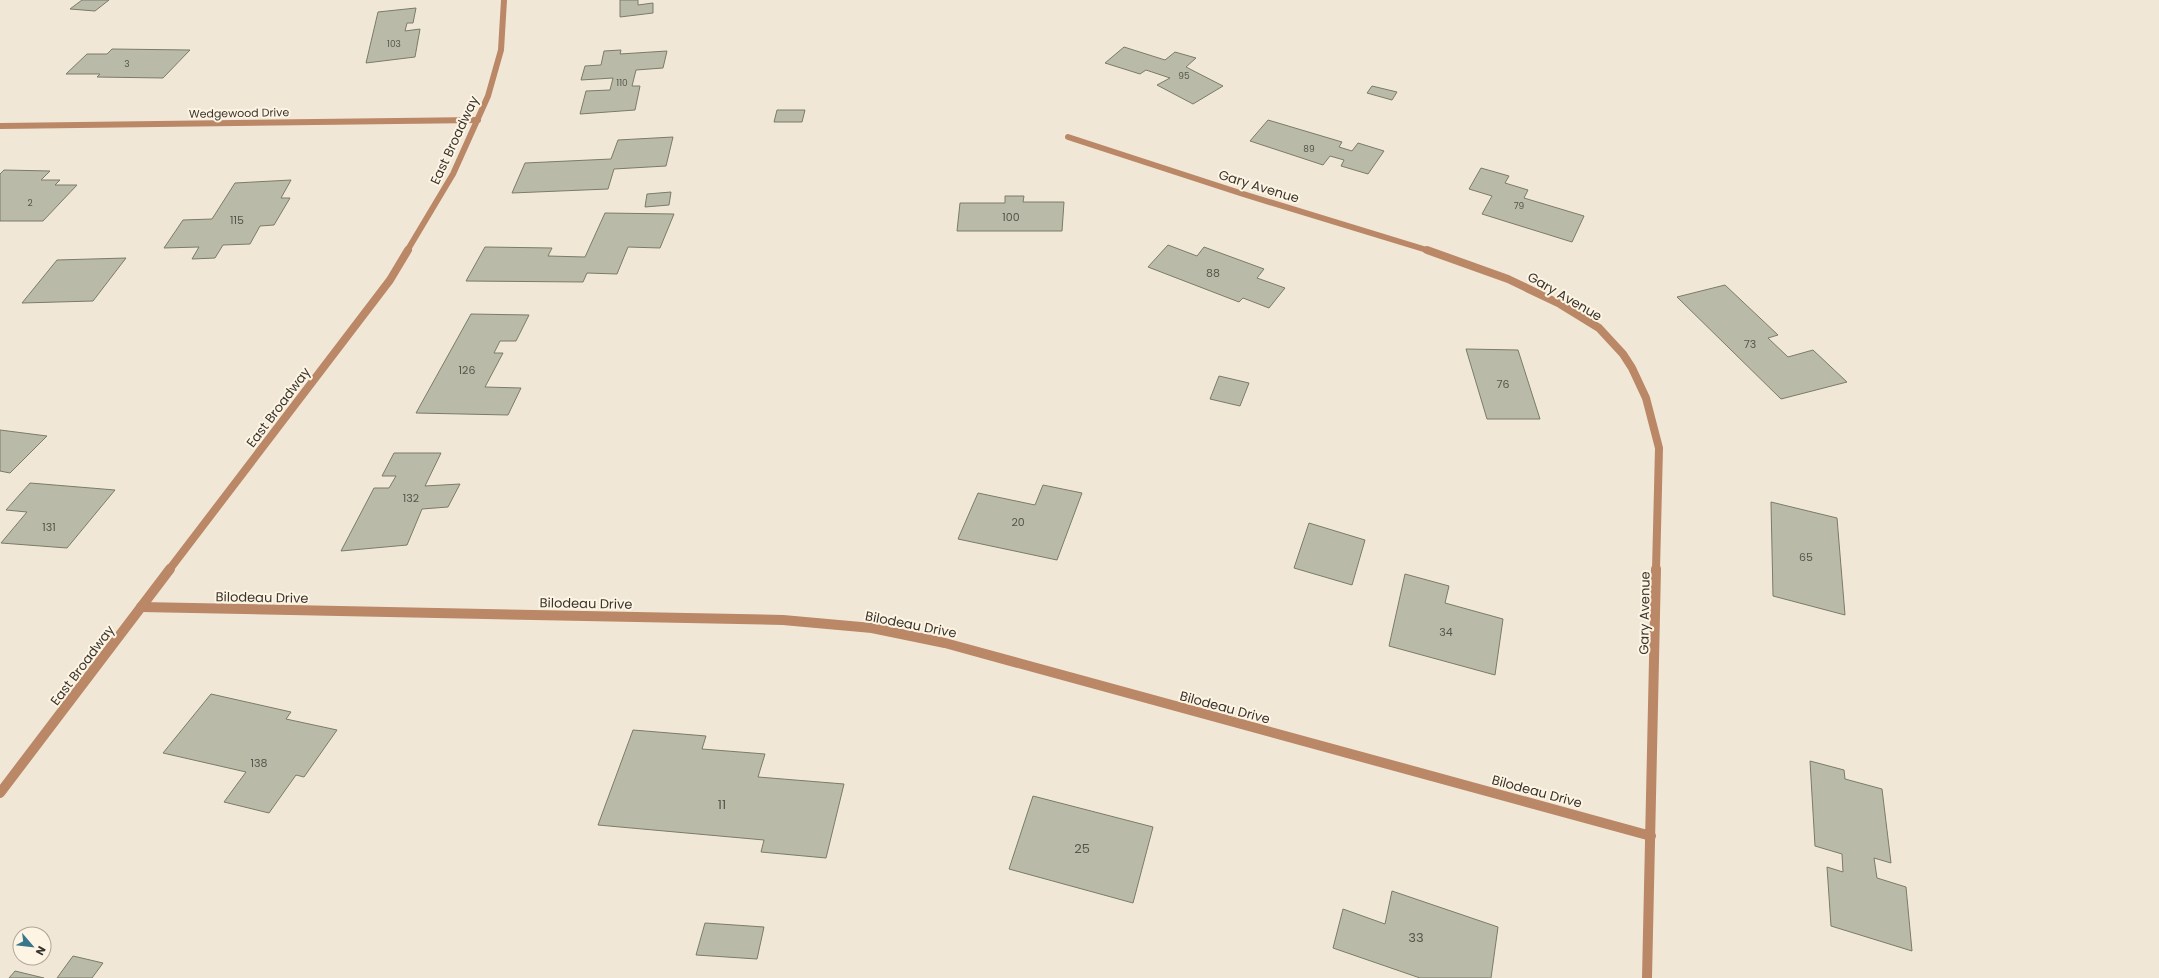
<svg xmlns="http://www.w3.org/2000/svg" width="2159" height="978" viewBox="0 0 2159 978" font-family="Poppins,sans-serif">
  <style>
    .building { fill: #b9baa8; stroke: #7a7b6a }
    .lines { fill: none; stroke-linecap: round; stroke-linejoin: round }
    .minor-far2 { stroke: #ba8767; stroke-width: 6 }
    .minor-far1 { stroke: #ba8767; stroke-width: 8 }
    .minor { stroke: #ba8767; stroke-width: 10 }
    .tertiary-far2 { stroke: #ba8767; stroke-width: 6 }
    .tertiary-far1 { stroke: #ba8767; stroke-width: 8 }
    .tertiary { stroke: #ba8767; stroke-width: 10 }
    .labels { text-anchor: middle; stroke-width: 4; stroke-linejoin: round; paint-order: stroke }
    .far-number-label { font-size: 9px; fill: #58564c }
    .far-street-label { font-size: 11px; fill: #38342d; stroke: #fef4e3 }
    .number-label { font-size: 11px; fill: #58564c }
    .street-label { font-size: 13px; fill: #38342d; stroke: #fef4e3 }
    .near-number-label { font-size: 13px; fill: #58564c }
  </style>
  <rect width="100%" height="100%" fill="#f1e7d6"/>
  <!-- building -->
  <path class="building" d="M82,0H109L95,11L70,9Z
    M620,0H638V5L653,3V13L620,17Z
    M416,8L413,23H407L405,31L420,29L415,57L366,63L378,12Z
    M1124,47L1165,60L1175,52L1196,58L1186,67L1223,86L1193,104L1157,85L1170,78L1146,70L1140,74L1105,63Z
    M112,49L190,50L163,78L97,77L100,74H66L87,54H107Z
    M621,50L620,54L667,51L663,68L636,70L632,86H640L635,110L580,114L586,91L610,90L613,78L581,80L585,66L601,65L604,51Z
    M1372,86L1397,92L1392,100L1367,93Z
    M777,110H805L802,122H774Z
    M1268,120L1342,142L1339,147L1352,151L1358,143L1384,151L1368,174L1341,166L1344,160L1330,156L1323,165L1250,141Z
    M673,137L666,166L614,169L608,189L512,193L525,163L611,159L618,140Z
    M1481,168L1509,176L1505,183L1528,190L1524,198L1584,216L1572,242L1482,214L1492,196L1469,189Z
    M4,170L50,171L41,180H60L55,185H77L43,221H0V174Z
    M291,180L281,198H290L274,225L260,226L250,244L223,245L215,258L192,259L199,247L164,248L183,220L212,219L235,183Z
    M671,192L669,205L645,207L647,194Z
    M1005,196H1024L1023,202H1064L1062,231H957L960,203H1005Z
    M605,213L674,214L660,248L628,247L617,274L587,273L583,282L466,281L485,247L552,248L548,256L585,257Z
    M1168,245L1197,256L1204,247L1264,269L1257,278L1285,288L1269,308L1243,298L1239,302L1148,267Z
    M126,258L93,301L22,303L57,260Z
    M1725,285L1778,335L1768,338L1788,357L1813,350L1847,382L1781,399L1677,297Z
    M471,314L529,315L516,341H500L494,353H503L485,387L521,388L508,415L416,413Z
    M1466,349L1518,350L1540,419H1487Z
    M1219,376L1249,383L1240,406L1210,399Z
    M0,430L47,436L10,473L0,471Z
    M394,453H441L425,486L460,484L448,507L422,509L407,545L341,551L374,488H389L396,476H382Z
    M30,483L115,490L67,548L1,543L27,512L6,510Z
    M1043,485L1082,493L1057,560L958,539L978,493L1035,505Z
    M1771,502L1837,518L1845,615L1773,596Z
    M1309,523L1365,540L1352,585L1294,568Z
    M1405,574L1449,586L1445,603L1503,619L1495,675L1389,646Z
    M211,694L291,712L286,719L337,730L304,777L296,775L269,813L224,802L246,772L163,753Z
    M633,730L706,736L702,749L765,754L758,777L844,784L826,858L761,852L764,840L598,825Z
    M1810,761L1844,770L1845,779L1882,789L1891,863L1874,858L1877,878L1906,887L1912,951L1831,926L1827,867L1843,872L1842,854L1815,846Z
    M1033,796L1153,827L1133,903L1009,869Z
    M1392,891L1498,927L1491,978H1420L1333,948L1343,909L1385,924Z
    M705,923L764,927L757,959L696,955Z
    M73,956L103,963L92,978H57Z
    M15,971L44,978H9Z"/>
  <g class="lines">
    <!-- minor-far2 -->
    <path class="minor-far2" d="M0,126L478,120
      M1068,137L1240,193L1430,251"/>
    <!-- minor-far1 -->
    <path class="minor-far1" d="M1427,250L1508,279L1560,304L1599,328L1623,354L1632,368L1646,398L1659,448L1656,570"/>
    <!-- minor -->
    <path class="minor" d="M141,607L783,620L872,628L945,643L1651,836
      M1647,978L1656,569"/>
    <!-- tertiary-far2 -->
    <path class="tertiary-far2" d="M407,251L453,174L488,96L501,50L504,0"/>
    <!-- tertiary-far1 -->
    <path class="tertiary-far1" d="M169,570L390,280L408,250"/>
    <!-- tertiary -->
    <path class="tertiary" d="M0,793L170,569"/>
  </g>
  <g class="labels">
    <!-- far-number labels -->
    <g class="far-number-label">
      <text x="394" y="47">103</text>
      <text x="127" y="67">3</text>
      <text x="1184" y="79">95</text>
      <text x="622" y="86">110</text>
      <text x="1309" y="152">89</text>
      <text x="30" y="206">2</text>
      <text x="1519" y="209">79</text>
    </g>
    <!-- far-street labels -->
    <g class="far-street-label">
      <text transform="translate(239 113) rotate(-1)" y="4">Wedgewood Drive</text>
    </g>
    <!-- number labels -->
    <g class="number-label">
      <text x="1011" y="221">100</text>
      <text x="237" y="224">115</text>
      <text x="1213" y="277">88</text>
      <text x="1750" y="348">73</text>
      <text x="467" y="374">126</text>
      <text x="1503" y="388">76</text>
      <text x="411" y="502">132</text>
      <text x="1018" y="526">20</text>
      <text x="49" y="531">131</text>
      <text x="1806" y="561">65</text>
      <text x="1446" y="636">34</text>
      <text x="259" y="767">138</text>
    </g>
    <!-- street labels -->
    <g class="street-label">
      <text transform="translate(454 140) rotate(-65)" y="5">East Broadway</text>
      <text transform="translate(1259 186) rotate(17)" y="5">Gary Avenue</text>
      <text transform="translate(1565 296) rotate(30)" y="5">Gary Avenue</text>
      <text transform="translate(278 407) rotate(-53)" y="5">East Broadway</text>
      <text transform="translate(262 597) rotate(1)" y="5">Bilodeau Drive</text>
      <text transform="translate(586 603) rotate(1)" y="5">Bilodeau Drive</text>
      <text transform="translate(1644 613) rotate(-89)" y="5">Gary Avenue</text>
      <text transform="translate(911 624) rotate(11)" y="5">Bilodeau Drive</text>
      <text transform="translate(82 665) rotate(-53)" y="5">East Broadway</text>
      <text transform="translate(1225 707) rotate(15)" y="5">Bilodeau Drive</text>
      <text transform="translate(1537 791) rotate(15)" y="5">Bilodeau Drive</text>
    </g>
    <!-- near-number labels -->
    <g class="near-number-label">
      <text x="722" y="809">11</text>
      <text x="1082" y="853">25</text>
      <text x="1416" y="942">33</text>
    </g>
  </g>
  <!-- north arrow -->
  <g transform="translate(32 946) rotate(118)"><circle r="19" fill="#fef4e3" stroke="#afa79a"/>
  <path d="M0-3L7 15L0 10L-7 15Z" fill="#38768c"/>
  <text y="-6" font-size="11" font-weight="bold" text-anchor="middle" fill="#38342d">N</text>
  </g>
</svg>
